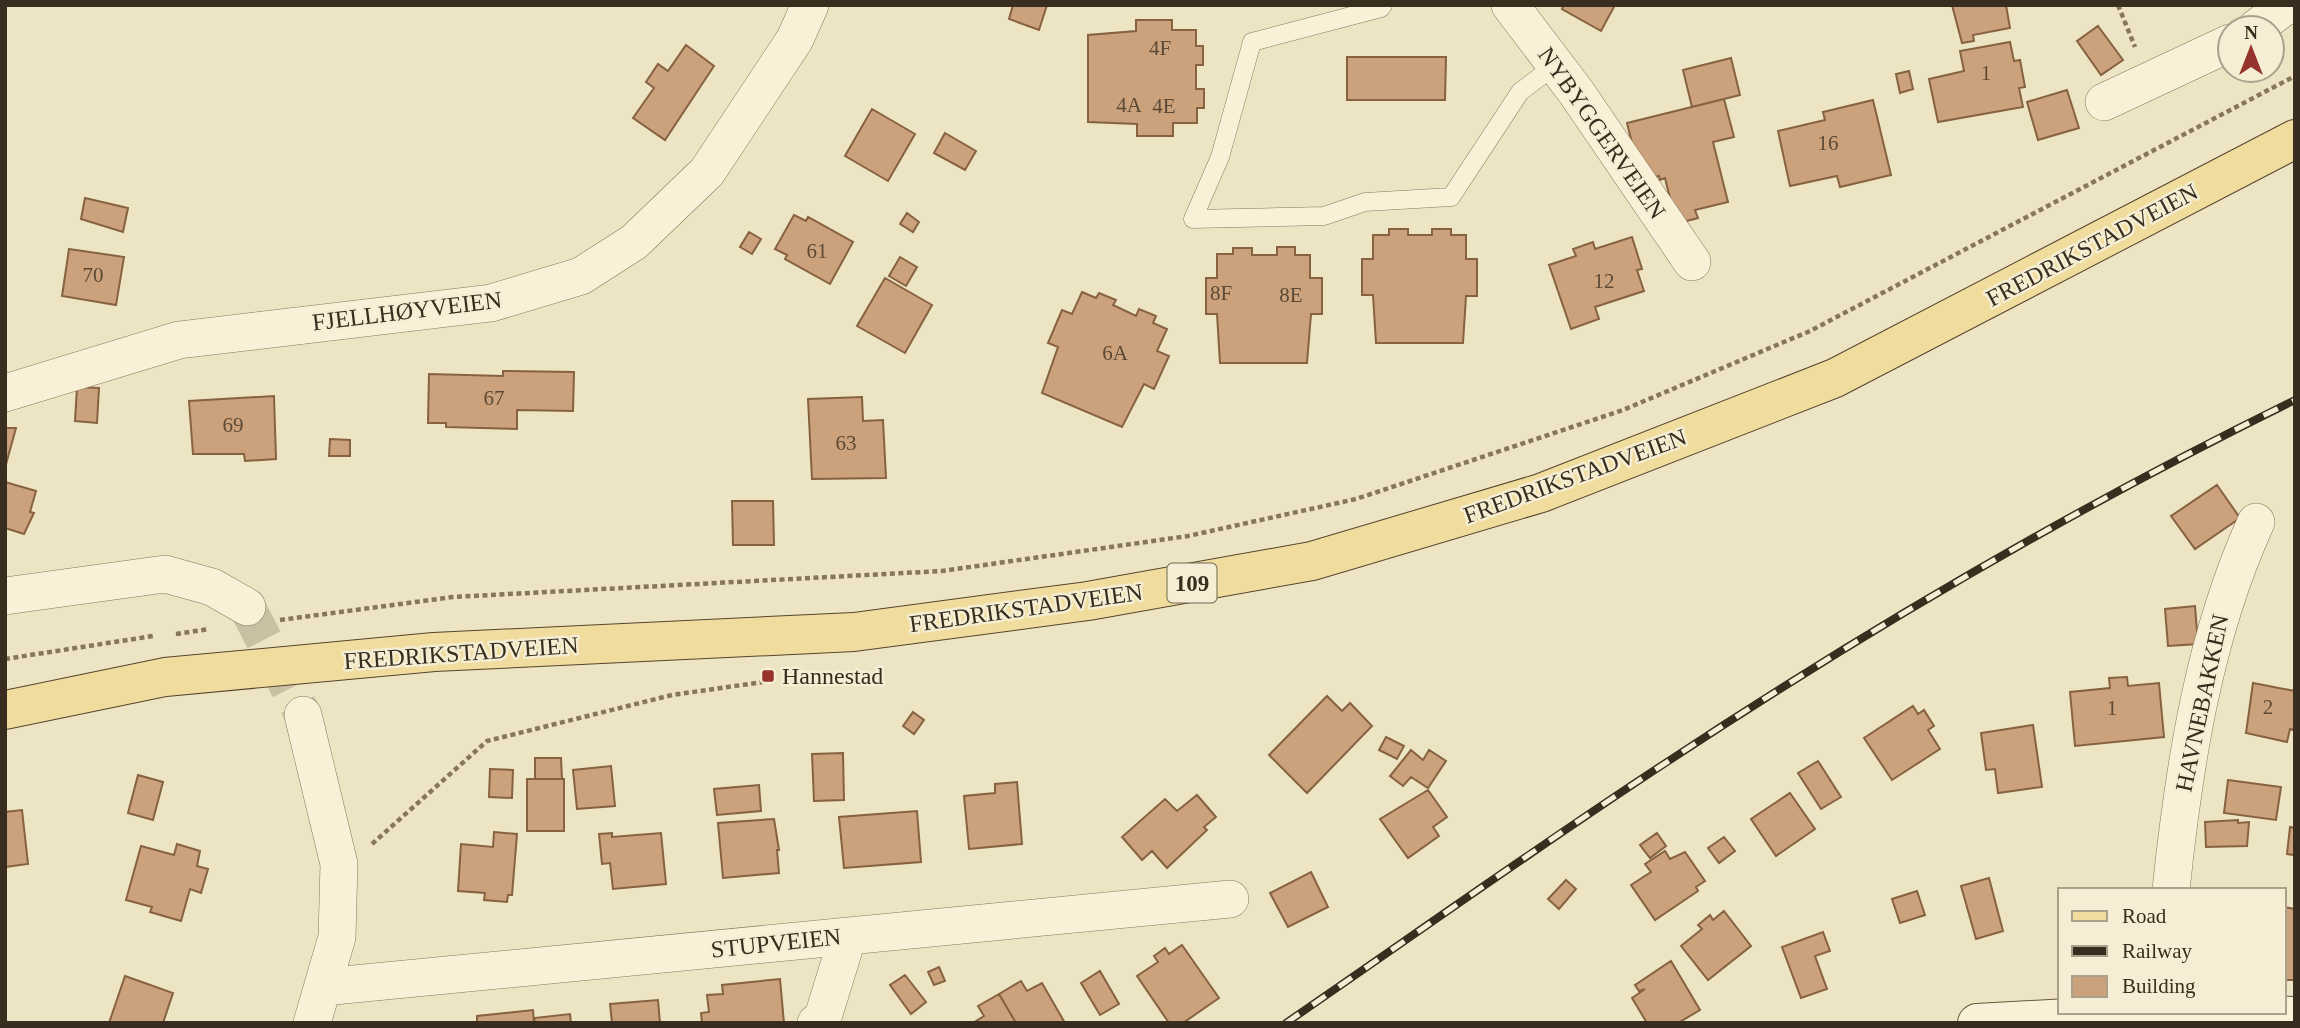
<svg xmlns="http://www.w3.org/2000/svg" width="2300" height="1028" viewBox="0 0 2300 1028" font-family="Georgia,serif">
  <style>
    .building { fill: #cba27b; stroke: #866241; stroke-width: 2 }
    .lines { fill: none; stroke-linecap: round; stroke-linejoin: round }
    .street-tunnel { stroke: #c9bfa3; stroke-width: 37; stroke-dasharray: 37 18; stroke-linecap: butt }
    .lane-casing { stroke: #88765b; stroke-width: 19 }
    .street-casing { stroke: #88765b; stroke-width: 38 }
    .secondary-casing { stroke: #69573e; stroke-width: 40 }
    .primary-casing { stroke: #55442f; stroke-width: 40 }
    .path { stroke: #88765b; stroke-width: 4.5; stroke-dasharray: 5 3.5; stroke-linecap: butt }
    .lane { stroke: #f8f1d7; stroke-width: 18 }
    .street { stroke: #f8f1d7; stroke-width: 37 }
    .secondary { stroke: #f8f1d7; stroke-width: 38 }
    .primary { stroke: #f0dc9d; stroke-width: 38 }
    .rail-casing { stroke: #382d1f; stroke-width: 8 }
    .rail { stroke: #f5eed4; stroke-width: 5; stroke-dasharray: 16; stroke-linecap: butt }
    .poi-dot { fill: #95332c; stroke: #f5eed4; stroke-width: 2.5 }
    .labels { text-anchor: middle; stroke-width: 5; stroke-linejoin: round; paint-order: stroke }
    .number-label { font-size: 21px; fill: #5d4a36 }
    .shield { fill: #f5eed4; stroke: #716755; stroke-width: 2 }
    .shield-label { font-size: 23px; font-weight: bold; fill: #382d1f }
    .street-label { font-size: 24px; fill: #382d1f; stroke: #f5eed4 }
    .poi-label { font-size: 24px; fill: #382d1f; stroke: #f5eed4; text-anchor: start }
  </style>
  <rect width="100%" height="100%" fill="#ede4c4"/>
  <!-- building -->
  <path class="building" d="M1013,5H1047L1039,30L1009,19Z
    M1564,5H1615L1601,31L1562,9Z
    M1952,5H2006L2010,28L1973,35L1974,41L1962,43Z
    M1136,20H1172V30H1196V46H1203V65H1196V89H1204V108H1197V123H1173V136H1137V124L1088,122V35L1136,31Z
    M2098,26L2123,60L2101,75L2077,41Z
    M2010,42L2014,61L2020,60L2025,87L2019,88L2023,107L1938,122L1929,79L1964,71L1960,51Z
    M686,45L714,66L665,140L633,118L654,88L646,82L658,64L668,71Z
    M1347,57H1446L1445,100H1347Z
    M1731,58L1740,95L1692,107L1683,70Z
    M1909,71L1913,89L1900,93L1896,74Z
    M2067,90L2079,128L2038,140L2027,102Z
    M1724,99L1734,137L1713,142L1728,202L1695,210L1698,218L1679,223L1674,215L1665,178L1660,180L1659,176L1641,180L1627,123Z
    M1873,100L1891,175L1840,187L1837,176L1790,186L1778,131L1825,120L1823,112Z
    M872,109L915,134L888,181L845,156Z
    M945,133L976,151L965,170L934,153Z
    M85,198L128,208L123,232L81,219Z
    M907,213L919,222L913,232L900,224Z
    M794,215L806,221L808,217L853,242L830,284L785,259L787,255L775,249Z
    M1389,229H1408V235H1432V229H1451V235H1466V259H1477V296H1466L1463,343H1376L1373,295H1362V259H1373V235H1389Z
    M749,232L761,239L752,254L740,247Z
    M1632,237L1642,269L1637,270L1644,291L1595,307L1599,319L1571,329L1549,265L1576,256L1573,249L1593,242L1595,249Z
    M1277,247H1295V255H1310V278H1322V314H1311L1307,363H1220L1217,314H1206V278H1217V254H1233V248H1252V255H1277Z
    M69,249L124,257L116,305L62,296Z
    M900,257L917,267L906,286L889,276Z
    M885,278L932,305L905,353L857,326Z
    M1082,292L1096,298L1099,293L1116,300L1113,305L1136,316L1139,309L1156,316L1153,323L1167,329L1157,351L1169,356L1154,389L1144,384L1122,427L1042,393L1058,347L1048,343L1062,310L1072,314Z
    M503,371L574,372L573,411L517,410V429L446,427V423H428L429,374L503,376Z
    M77,387L99,388L97,423L75,421Z
    M274,396L276,459L245,461L244,454H193L189,401Z
    M862,397L863,421L883,420L886,478L812,479L808,399Z
    M5,428H16L5,468Z
    M330,439L350,440V456H329Z
    M5,482L36,491L30,512L34,513L24,534L5,528Z
    M2217,485L2240,518L2195,549L2171,516Z
    M732,501H773L774,545H733Z
    M2195,606L2198,644L2168,646L2165,609Z
    M2127,677L2128,686L2159,683L2164,737L2075,746L2070,692L2110,688L2109,678Z
    M2253,683L2295,691V724L2293,730L2290,729L2287,742L2246,733Z
    M1327,696L1342,711L1350,703L1372,726L1307,793L1269,755Z
    M1913,706L1918,714L1924,710L1934,726L1928,730L1940,749L1892,780L1864,738Z
    M913,712L924,720L914,734L903,726Z
    M2033,725L2042,787L1998,793L1995,769L1986,770L1981,733Z
    M1386,737L1404,746L1397,759L1379,750Z
    M1411,750L1423,760L1429,750L1446,761L1428,788L1411,777L1403,786L1390,776Z
    M843,753L844,800L814,801L812,754Z
    M535,758H561L562,779H535Z
    M1818,761L1841,797L1821,809L1798,773Z
    M611,766L615,806L577,809L573,770Z
    M490,769L513,770L512,798L489,797Z
    M138,775L163,782L153,820L128,813Z
    M527,779H564V831H527Z
    M2228,780L2281,787L2276,820L2224,813Z
    M1017,782L1022,844L969,849L964,796L995,793V784Z
    M759,785L761,811L717,815L714,789Z
    M1428,790L1447,817L1433,827L1439,836L1408,858L1380,819Z
    M1790,793L1815,829L1776,856L1751,819Z
    M1197,795L1216,817L1204,827L1207,830L1167,868L1152,851L1142,860L1122,837L1165,799L1177,811Z
    M22,810L28,864L5,867V812Z
    M917,811L921,862L844,868L839,817Z
    M774,819L779,850H777L779,873L723,878L718,823Z
    M2238,820V823L2249,822L2247,846L2206,847L2205,822Z
    M2290,827L2295,828V855L2287,854Z
    M494,832L517,834L512,895H508L507,902L484,900L485,893L458,891L461,844L493,847Z
    M612,833V837L661,833L666,884L613,889L610,863L602,864L599,834Z
    M1657,833L1666,846L1650,858L1640,845Z
    M1724,837L1735,851L1719,863L1708,848Z
    M177,844L200,851L197,866L208,869L201,893L190,889L181,921L150,912L152,907L126,900L141,846L174,855Z
    M1665,851L1670,859L1685,852L1705,881L1696,887L1698,891L1655,920L1631,885L1651,872L1645,864Z
    M1311,872L1328,907L1288,927L1270,893Z
    M1989,878L2003,931L1976,939L1961,886Z
    M1566,880L1576,889L1559,909L1548,899Z
    M1917,891L1925,915L1900,923L1892,899Z
    M2284,907L2295,909V980H2284Z
    M1724,911L1751,946L1708,980L1681,946L1702,929L1698,925L1710,915L1713,920Z
    M1823,932L1830,951L1815,956L1827,989L1801,998L1782,947Z
    M1182,945L1219,998L1183,1023H1169L1137,976L1158,962L1154,956L1165,948L1169,954Z
    M1671,961L1700,1010L1678,1023H1647L1632,998L1645,989L1639,991L1635,985Z
    M939,967L945,981L934,985L928,972Z
    M1100,971L1119,1004L1100,1015L1081,983Z
    M905,975L926,1002L911,1014L890,985Z
    M125,976L173,993L163,1023H109Z
    M780,979L784,1023H702L701,1013L709,1012L707,995L723,994L722,985Z
    M1021,981L1027,991L1042,983L1065,1023H1016L999,994Z
    M999,994L1016,1023H973L984,1016L978,1006Z
    M658,1000L660,1023H612L610,1004Z
    M533,1010L534,1023H477V1016Z
    M570,1014L571,1023H535L534,1018Z"/>
  <g class="lines">
    <!-- street-tunnel -->
    <path class="street-tunnel" d="M247,607L303,715"/>
    <!-- lane casing -->
    <g class="lane-casing">
      <path id="lane" d="M1383,5L1381,8L1252,42L1220,157L1193,219L1324,216L1365,202L1451,197L1520,92L1554,66"/>
    </g>
    <!-- street casing -->
    <g class="street-casing">
      <path id="street" d="M1510,5L1576,92L1692,262
        M2256,28L2287,5
        M2104,102L2230,43
        M5,393L179,340L491,303L581,276L634,242L707,172L795,39L810,5
        M5,596L165,574L212,587L247,607
        M303,715L339,864L337,937L312,1023
        M2171,890C2184,765 2204,636 2256,522
        M323,987L1230,899
        M816,1023L823,1017L848,936"/>
    </g>
    <!-- secondary casing -->
    <g class="secondary-casing">
      <path id="secondary" d="M1977,1023L2156,1013L2295,1016"/>
    </g>
    <!-- primary casing -->
    <g class="primary-casing">
      <path id="primary" d="M5,710L165,677L434,652L854,632L1088,601L1312,561L1541,493L1835,378L2295,139"/>
    </g>
    <!-- path -->
    <path class="path" d="M2118,5L2135,47
      M280,620L453,597L942,571L1188,536L1356,499L1623,410L1810,331L2295,76
      M176,634L209,629
      M5,659L153,636
      M372,844L487,741L672,695L763,682"/>
    <!-- lane -->
    <use href="#lane" class="lane"/>
    <!-- street -->
    <use href="#street" class="street"/>
    <!-- secondary -->
    <use href="#secondary" class="secondary"/>
    <!-- primary -->
    <use href="#primary" class="primary"/>
    <!-- rail casing -->
    <g class="rail-casing">
      <path id="rail" d="M1286,1023C1414,935 1540,845 1670,760C1870,628 2079,506 2295,400"/>
    </g>
    <!-- rail -->
    <use href="#rail" class="rail"/>
  </g>
  <!-- markers -->
  <rect class="poi-dot" x="761" y="669" width="14" height="14" rx="3.5"/>
  <g class="labels">
    <!-- number labels -->
    <g class="number-label">
      <text x="1160" y="55">4F</text>
      <text x="1986" y="80">1</text>
      <text x="1129" y="112">4A</text>
      <text x="1164" y="113">4E</text>
      <text x="1828" y="150">16</text>
      <text x="817" y="258">61</text>
      <text x="93" y="282">70</text>
      <text x="1604" y="288">12</text>
      <text x="1221" y="300">8F</text>
      <text x="1291" y="302">8E</text>
      <text x="1115" y="360">6A</text>
      <text x="494" y="405">67</text>
      <text x="233" y="432">69</text>
      <text x="846" y="450">63</text>
      <text x="2268" y="714">2</text>
      <text x="2112" y="715">1</text>
    </g>
    <!-- shield labels -->
    <rect class="shield" x="1167.5" y="563.5" width="49" height="39" rx="5"/>
    <g class="shield-label">
      <text x="1192" y="591">109</text>
    </g>
    <!-- street labels -->
    <g class="street-label">
      <text transform="translate(1602 133) rotate(55)" y="8">NYBYGGERVEIEN</text>
      <text transform="translate(2092 245) rotate(-28)" y="8">FREDRIKSTADVEIEN</text>
      <text transform="translate(407 311) rotate(-7)" y="8">FJELLHØYVEIEN</text>
      <text transform="translate(1575 476) rotate(-20)" y="8">FREDRIKSTADVEIEN</text>
      <text transform="translate(1026 608) rotate(-8)" y="8">FREDRIKSTADVEIEN</text>
      <text transform="translate(461 653) rotate(-4)" y="8">FREDRIKSTADVEIEN</text>
      <text transform="translate(2202 703) rotate(-78)" y="8">HAVNEBAKKEN</text>
      <text transform="translate(776 943) rotate(-6)" y="8">STUPVEIEN</text>
    </g>
    <!-- poi labels -->
    <g class="poi-label">
      <text x="782" y="684">Hannestad</text>
    </g>
  </g>
  <!-- border -->
  <rect width="2300" height="1028" fill="none" stroke="#382d1f" stroke-width="14"/>
  <!-- legend -->
  <rect x="2058" y="888" width="228" height="126" fill="#f5eed4" stroke="#a9a18c" stroke-width="2"/>
  <rect x="2072" y="911" width="35" height="10" fill="#f0dc9d" stroke="#a9a18c" stroke-width="2"/>
  <text x="2122" y="923" font-size="21" fill="#382d1f">Road</text>
  <rect x="2072" y="946" width="35" height="10" fill="#382d1f" stroke="#a9a18c" stroke-width="2"/>
  <text x="2122" y="958" font-size="21" fill="#382d1f">Railway</text>
  <rect x="2072" y="976" width="35" height="21" fill="#cba27b" stroke="#a9a18c" stroke-width="2"/>
  <text x="2122" y="993" font-size="21" fill="#382d1f">Building</text>
  <!-- north arrow -->
  <g transform="translate(2251 49)"><circle r="33" fill="#f5eed4" stroke="#a9a18c" stroke-width="2"/>
  <path d="M0-5L12 26L0 18L-12 26Z" fill="#95332c"/>
  <text y="-10" font-size="19" font-weight="bold" text-anchor="middle" fill="#382d1f">N</text>
  </g>
</svg>
